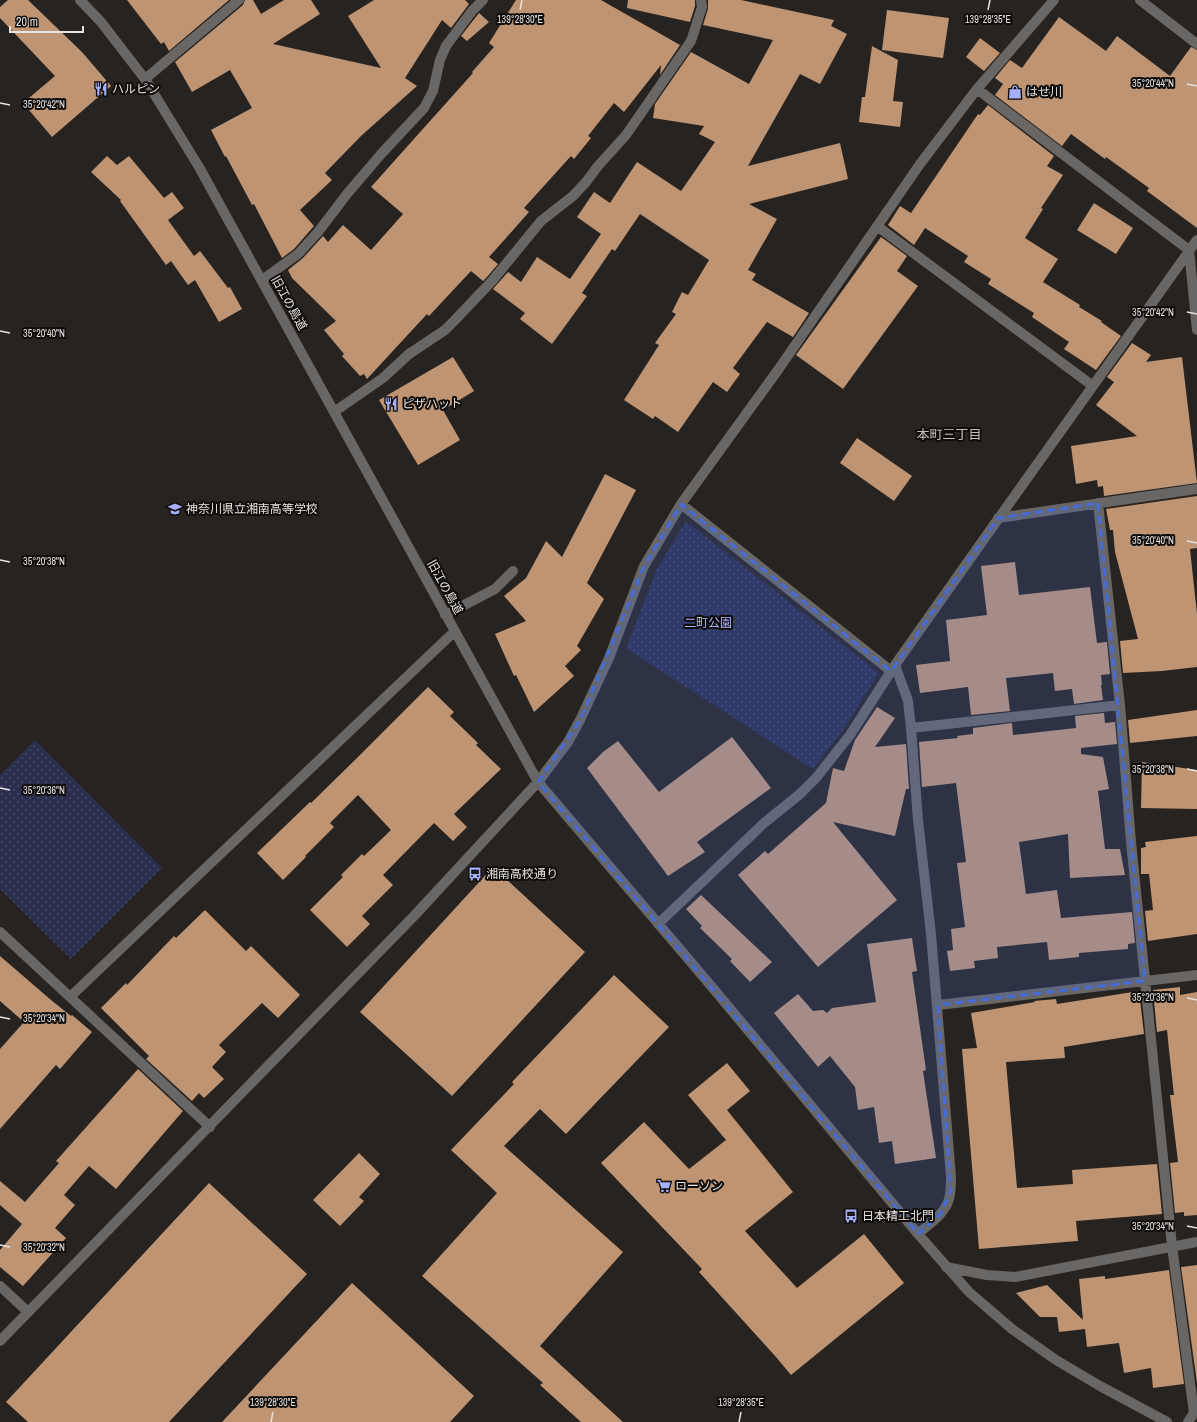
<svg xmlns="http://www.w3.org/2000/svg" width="1197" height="1422" viewBox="0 0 1197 1422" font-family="'Archivo Narrow','Noto Sans JP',sans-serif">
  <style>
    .park { fill: url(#park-dots) }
    .building { fill: #be9473 }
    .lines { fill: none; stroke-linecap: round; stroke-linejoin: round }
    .minor { stroke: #696765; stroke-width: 10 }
    .marked { fill: #456cda; fill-opacity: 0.2; stroke: #456cda; stroke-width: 3; stroke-dasharray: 8 5; stroke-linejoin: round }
    .ticks { fill: none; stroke: #e6e3e1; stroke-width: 1.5 }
    .labels { text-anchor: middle; stroke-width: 4; stroke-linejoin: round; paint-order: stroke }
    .poi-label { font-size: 12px; fill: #e6e3e1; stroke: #0f0d0c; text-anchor: start }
    .street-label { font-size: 12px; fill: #e6e3e1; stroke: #0f0d0c }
    .park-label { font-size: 12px; fill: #afb8fe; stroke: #0f0d0c }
    .neighbourhood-label { font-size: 13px; fill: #c6c1bd; stroke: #0f0d0c }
    .ticks-label { font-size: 10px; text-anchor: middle; fill: #e6e3e1; stroke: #0f0d0c; stroke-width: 4; stroke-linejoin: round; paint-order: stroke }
  </style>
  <defs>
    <pattern id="park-dots" width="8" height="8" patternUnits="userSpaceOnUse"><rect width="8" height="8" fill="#2b2e4e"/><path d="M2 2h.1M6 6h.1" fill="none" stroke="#4a4c67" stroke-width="1.8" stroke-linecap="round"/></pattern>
  </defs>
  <rect width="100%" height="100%" fill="#272320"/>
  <!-- park -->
  <path class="park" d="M686,521L879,673L843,730L813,769L626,648L657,569Z
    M35,740L162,868L71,959L0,889V775Z"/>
  <!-- building -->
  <path class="building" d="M8,0H28L82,52L111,86L52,137L23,103L55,76L0,18V7Z
    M127,0H229L169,51L164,42L161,44Z
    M245,0H253L261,14L284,0H311L320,14L273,44L381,68L348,16L374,0H465L469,4L451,28L442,20L405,78L417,86L361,136L325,173L332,180L300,210L314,226L294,249L282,258L254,204L252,205L226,156L225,157L211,130L252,108L230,70L192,92L175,62L243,5Z
    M516,0H601L680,45L660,75L661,65L624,112L614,103L588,136L591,138L574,159L571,156L524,208L529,212L489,257L498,264L487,277L483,281L471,271L429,316L427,314L367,379L364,374L360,376L342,356L344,354L324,330L336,321L292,278L288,270L303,258L323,236L328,242L343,225L371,250L403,214L371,187L473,73L472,72L494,47L489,43Z
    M628,0H695V6L690,22L627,8Z
    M708,0H741L834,20L831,26L847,34L820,84L800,74L748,166L840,143L848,179L749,204L777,219L748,270L756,274L752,280L809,313L793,337L767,322L733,368L740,374L727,392L713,382L678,432L655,416L653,419L624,400L659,345L655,343L676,314L672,312L682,292L688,295L709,260L640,214L615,251L612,249L582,293L587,296L552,344L520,319L525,313L493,289L508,272L521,282L537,257L570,279L601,234L577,217L594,192L610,203L637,162L681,191L715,142L699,134L704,126L653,118L655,104L691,52L749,84L773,40L703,25L708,9Z
    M887,10L949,18L943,58L882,50Z
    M479,13L489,22L467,41L461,36Z
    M1059,17L1106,51L1117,36L1170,76L1191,47L1197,50V228L1147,191L1149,188L1106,157L1105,159L1071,134L1062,146L995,95L1003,84L995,78L1010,60L1022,68Z
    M980,38L1000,53L984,71L966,57Z
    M872,46L898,60L893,101L903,102L900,127L859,122L862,97H865Z
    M988,105L1054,156L1047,166L1063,175L1041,208L1043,209L1025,238L1058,259L1043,282L1080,305L1079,307L1102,321L1101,322L1121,336L1096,370L1064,349L1069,342L1032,317L1034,313L988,284L991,279L964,262L968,256L925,228L914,245L888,225L900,206L911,213L978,114L980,115Z
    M107,156L117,165L129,156L164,198L172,192L184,208L168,220L194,256L200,251L228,288L230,287L242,309L219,322L195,280L188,285L171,261L166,265L120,201L121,200L91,172Z
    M1094,203L1133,228L1116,254L1077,230Z
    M881,237L907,256L897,271L918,286L843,389L796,355Z
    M1132,343L1151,355L1146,362L1182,357L1197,483L1104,496L1103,486L1098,487L1097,480L1076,484L1071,446L1137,436L1096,405L1114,382L1107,377Z
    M453,357L474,391L443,410L460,440L418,465L379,400Z
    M857,438L912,476L894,501L840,463Z
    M605,474L636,490L587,583L604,599L577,646L581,650L565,666L574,676L534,712L516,675L514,676L495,634L526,621L504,596L526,578L546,541L562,557Z
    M1197,496V548L1190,549L1197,614V667L1162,671L1123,673L1120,641L1138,639L1115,552L1113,530H1110L1106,509Z
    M1015,562L1019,595L1090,587L1097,643L1107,642L1110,674L1101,675L1102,685H1101L1103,700L1074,704L1072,689L1055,691L1053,673L1006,678L1010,711L971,715L968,687L920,693L916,665L950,661L946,620L987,615L981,566Z
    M428,687L454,712L450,716L478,743L476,745L501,769L454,814L467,827L453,841L434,823L383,875L393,885L362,916L370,924L347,947L310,910L343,877L341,875L362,854L364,856L391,830L358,795L330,823L334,827L305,856L306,857L283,880L257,853L310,802L311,803L358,757Z
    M877,707L895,718L875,747L906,744L909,789H906L895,836L833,822L897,900L818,967L738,875L765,851L768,854L826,803L833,768L844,771L855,740Z
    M1197,710V736L1130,743L1128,720Z
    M1104,713L1105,723L1115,722L1117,744L1081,748V754L1103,757L1109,789L1098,791L1105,849H1120L1125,875L1070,878L1068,834L1019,842L1026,894L1057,890L1061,918L1132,912L1135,943L1128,944V949L1079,953V957L1049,960L1047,942L997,947L998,958L974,961L975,968L950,971L947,951L953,950L951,929L965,927L957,863L966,862L956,783L922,787L919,742L958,738L957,736L973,734V728L1012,723L1013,735L1076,728L1075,716Z
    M732,737L771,788L697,842L705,852L668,876L587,768L603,752L618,741L659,792Z
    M1142,762L1197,770V809L1141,808Z
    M1197,836V934L1148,941L1145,911L1153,910L1149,874H1141V848L1146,847L1145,842Z
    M493,867L585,952L452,1096L360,1012Z
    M701,895L772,962L750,982L730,961L732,959L700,928L702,926L686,909Z
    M205,910L246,951L251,946L300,995L278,1018L262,1003L219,1045L226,1052L212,1067L224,1079L204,1098L199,1093L192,1101L146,1059L149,1056L101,1008L126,983L127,985L174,936L176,938Z
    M912,938L917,971L912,972L926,1070L923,1071L936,1158L895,1164L892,1141L879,1143L874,1107L858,1110L855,1087L830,1056L818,1067L774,1013L798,994L813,1011L823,1010L827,1013L832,1008L876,1002L867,944Z
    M0,956L51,1000L71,1016L72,1015L92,1032L60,1069L56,1065L0,1129V1049L24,1022L0,1001Z
    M614,975L669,1027L566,1134L540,1109L504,1146L623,1252L540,1346L623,1422H581L540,1385L543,1383L422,1276L497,1193L451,1150L514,1084L512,1082Z
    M1180,987V995L1197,992V1215L1184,1216V1212L1175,1213L1170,1163L1178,1162L1170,1095H1174L1169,1050L1167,1030L1157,1032L1153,990Z
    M1139,991L1144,1034L1064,1047L1065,1058L1006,1062L1017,1188L1073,1184L1072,1170L1157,1164L1162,1214L1076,1221L1078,1241L979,1249L962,1049L977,1048L971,1013L1035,1002L1034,1001L1056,999L1057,1004Z
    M727,1063L750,1091L727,1110L793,1192L745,1231L797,1288L864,1234L904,1283L791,1375L776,1357L699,1272L702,1269L601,1163L644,1122L689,1169L726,1140L688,1095Z
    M138,1069L183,1111L116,1189L89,1166L64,1195L75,1205L55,1228L66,1238L23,1286L0,1267V1250L22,1224L0,1205V1181L25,1202L59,1163L56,1161Z
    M359,1153L380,1174L359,1197L364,1201L340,1226L313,1200Z
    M209,1183L307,1274L169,1422H28L6,1402Z
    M1197,1265V1383L1181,1267Z
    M1169,1270L1184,1384L1153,1388L1151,1368L1124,1373L1119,1343L1087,1347L1085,1329L1059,1332L1057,1317H1040L1016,1293L1047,1285L1083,1320L1079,1279L1105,1276V1279Z
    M352,1283L474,1396L450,1422H222Z"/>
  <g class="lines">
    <!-- minor -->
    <path class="minor" d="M80,0L101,22L145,79L199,167L538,782L712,987L918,1234L969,1292L1012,1329L1056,1360L1100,1386L1167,1422
      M1140,0L1197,44
      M145,79L239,0
      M977,89L1189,250L1197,330
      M877,226L1093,386
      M262,280L298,254L318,232L347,194L382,153L424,108L433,91L440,60L446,46L472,11L483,0
      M334,412L383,378L409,354L445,330L454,321L492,281L541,221L573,196L586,182L598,166L626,135L691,41L702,7L701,0
      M1098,503L1120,705L1131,842L1172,1246L1194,1413L1188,1422
      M681,504L891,671
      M998,518L1197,489
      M445,615L495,589L513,571
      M895,665L908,701L911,728L918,820L931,934L951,1177C951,1184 951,1192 949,1199C945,1214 929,1224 918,1234
      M911,728L1120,705
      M658,924L764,823L800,794L816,778L850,735L895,665L996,522L1197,240
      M0,932L210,1127
      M70,997L455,631
      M938,1005L1197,975
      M946,1267L987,1275L1015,1277L1197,1242
      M0,1286L28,1312
      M0,1341L414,916L538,782L568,742L580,720L609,658L644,566L681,504L778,370L920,164L977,89L1054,0"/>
  </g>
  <!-- marked area -->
  <path class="marked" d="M1098,503L1145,981L938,1005L951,1191L940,1215L918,1234L538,782L580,720L644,566L681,504L891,671L998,518Z"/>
  <!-- ticks -->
  <path class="ticks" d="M520,10L522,0M988,10L990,0M1187,84L1197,86M0,103L10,105M1187,312L1197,314M0,331L10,333M1187,541L1197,543M0,560L10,562M1187,769L1197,771M0,788L10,790M1187,998L1197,1000M0,1017L10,1019M1187,1226L1197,1228M0,1245L10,1247M271,1422L273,1412M739,1422L741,1412"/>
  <!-- icons -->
  <defs>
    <g id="restaurant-bare" transform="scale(1.08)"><path d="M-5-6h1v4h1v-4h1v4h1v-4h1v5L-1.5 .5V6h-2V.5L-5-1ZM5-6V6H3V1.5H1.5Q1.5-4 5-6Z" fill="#a7b0fc" stroke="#0f0d0c" stroke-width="2.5" paint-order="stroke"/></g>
    <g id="shop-bare" transform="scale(1.08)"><path d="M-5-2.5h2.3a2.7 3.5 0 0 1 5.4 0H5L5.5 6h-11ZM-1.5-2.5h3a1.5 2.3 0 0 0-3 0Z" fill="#a7b0fc" stroke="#0f0d0c" stroke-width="2.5" paint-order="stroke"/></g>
    <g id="school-bare" transform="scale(1.08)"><path d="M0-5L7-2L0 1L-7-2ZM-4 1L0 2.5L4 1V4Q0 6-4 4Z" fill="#a7b0fc" stroke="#0f0d0c" stroke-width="2.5" paint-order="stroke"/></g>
    <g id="bus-bare" transform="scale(1.08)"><path d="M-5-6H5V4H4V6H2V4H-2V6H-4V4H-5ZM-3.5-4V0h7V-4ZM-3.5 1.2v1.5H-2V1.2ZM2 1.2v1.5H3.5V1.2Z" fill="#a7b0fc" stroke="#0f0d0c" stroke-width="2.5" paint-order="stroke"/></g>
    <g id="supermarket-bare" transform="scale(1.08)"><path d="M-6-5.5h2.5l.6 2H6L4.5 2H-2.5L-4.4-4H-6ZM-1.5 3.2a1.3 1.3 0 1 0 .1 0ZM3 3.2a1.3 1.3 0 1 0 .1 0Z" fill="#a7b0fc" stroke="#0f0d0c" stroke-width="2.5" paint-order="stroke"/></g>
  </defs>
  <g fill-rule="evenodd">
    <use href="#restaurant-bare" x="101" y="89"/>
    <use href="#shop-bare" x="1015" y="92"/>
    <use href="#restaurant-bare" x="391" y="404"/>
    <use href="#school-bare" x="175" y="509"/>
    <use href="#bus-bare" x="475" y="874"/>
    <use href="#supermarket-bare" x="664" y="1186"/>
    <use href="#bus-bare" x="851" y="1216"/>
  </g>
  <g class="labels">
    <!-- poi labels -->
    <g class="poi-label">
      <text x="112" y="93">ハルピン</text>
      <text x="1026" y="96">はせ川</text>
      <text x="402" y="408">ピザハット</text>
      <text x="186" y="513">神奈川県立湘南高等学校</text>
      <text x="486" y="878">湘南高校通り</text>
      <text x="675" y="1190">ローソン</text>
      <text x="862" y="1220">日本精工北門</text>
    </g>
    <!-- street labels -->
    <g class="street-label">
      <text transform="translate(289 303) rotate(61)" y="4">旧江の島道</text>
      <text transform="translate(445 587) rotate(61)" y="4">旧江の島道</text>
    </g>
    <!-- park labels -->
    <g class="park-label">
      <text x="708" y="627">二町公園</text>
    </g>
    <!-- neighbourhood labels -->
    <g class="neighbourhood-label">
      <text x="949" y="439">本町三丁目</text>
    </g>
  </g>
  <g class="ticks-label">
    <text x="520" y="23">139°28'30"E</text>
    <text x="988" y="23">139°28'35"E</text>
    <text x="1153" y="87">35°20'44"N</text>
    <text x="44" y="108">35°20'42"N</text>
    <text x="1153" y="316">35°20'42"N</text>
    <text x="44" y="337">35°20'40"N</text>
    <text x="1153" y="544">35°20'40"N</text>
    <text x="44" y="565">35°20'38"N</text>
    <text x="1153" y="773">35°20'38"N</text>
    <text x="44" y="794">35°20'36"N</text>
    <text x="1153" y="1001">35°20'36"N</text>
    <text x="44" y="1022">35°20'34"N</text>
    <text x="1153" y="1230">35°20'34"N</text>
    <text x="44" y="1251">35°20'32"N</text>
    <text x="273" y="1406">139°28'30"E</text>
    <text x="741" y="1406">139°28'35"E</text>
  </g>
  <!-- scale -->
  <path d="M10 26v6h73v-6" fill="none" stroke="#e6e3e1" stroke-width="2"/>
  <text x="16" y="26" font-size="12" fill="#e6e3e1" stroke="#0f0d0c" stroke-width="3" paint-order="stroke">20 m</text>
</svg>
